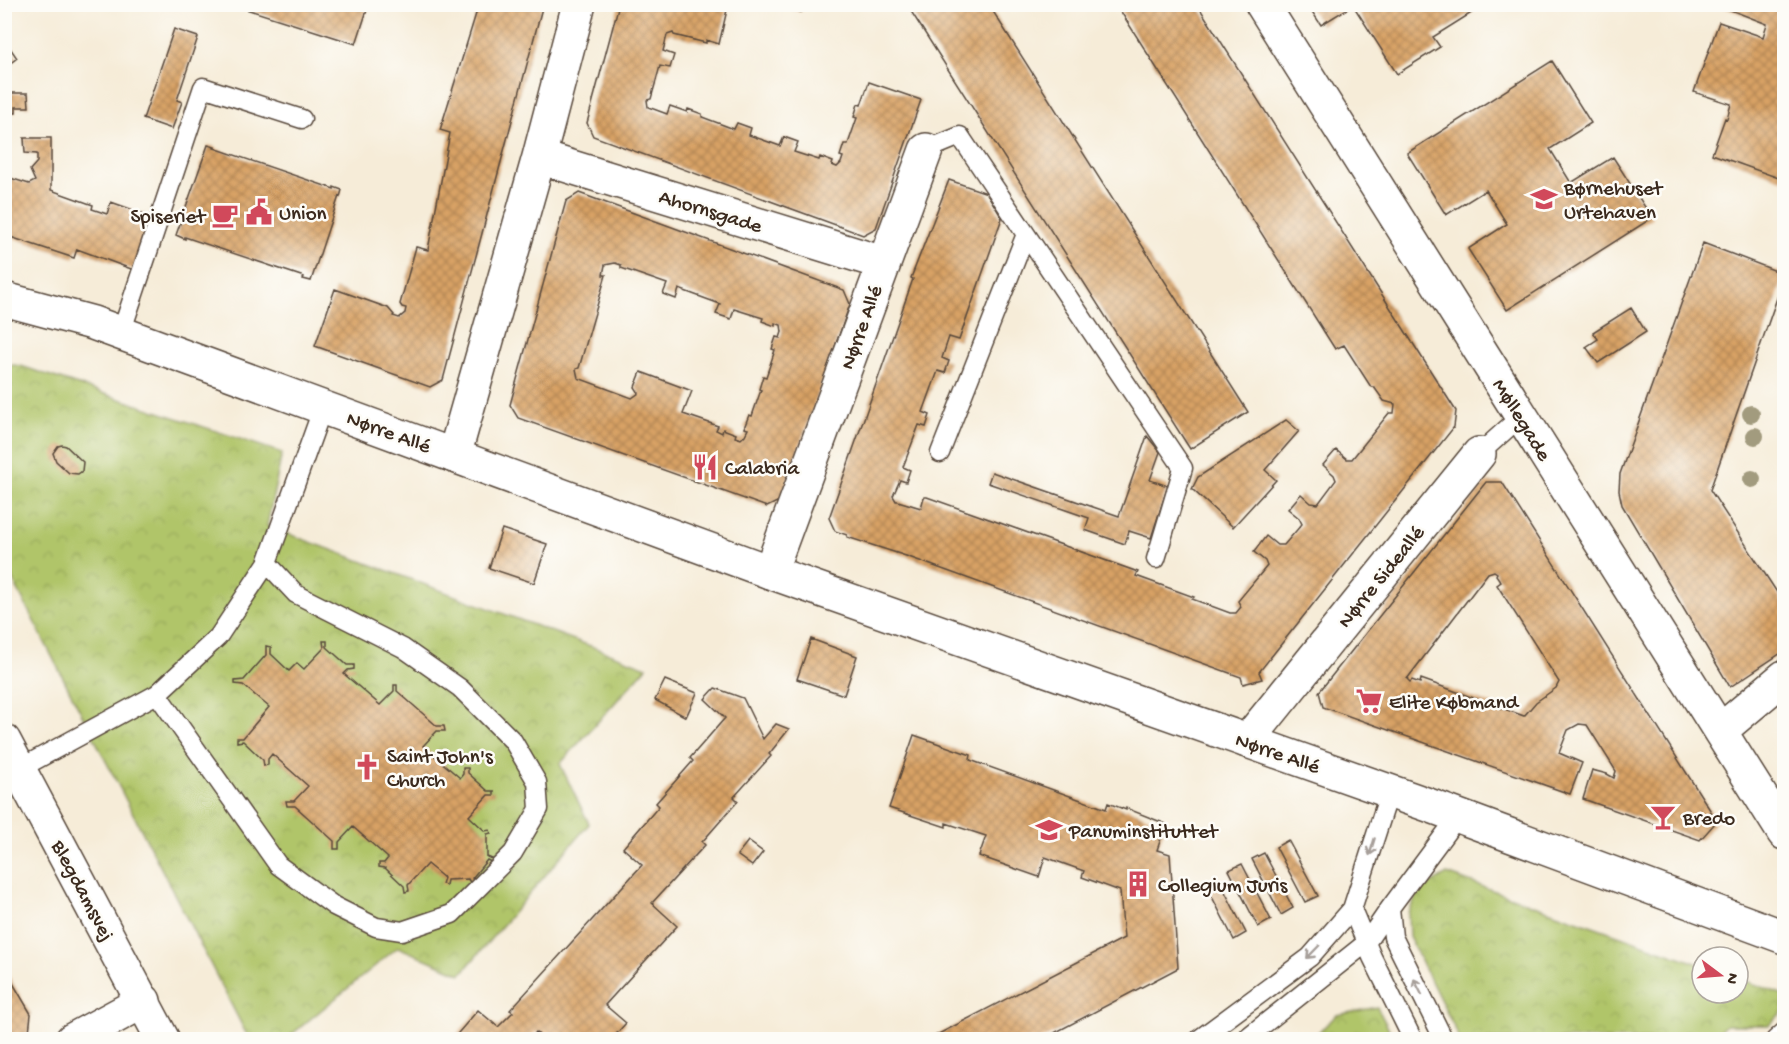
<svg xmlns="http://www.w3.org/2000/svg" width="1789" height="1044" viewBox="0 0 1789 1044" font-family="'Gochi Hand',sans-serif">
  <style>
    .park { fill: url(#park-crowns); stroke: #767844; stroke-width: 1.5 }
    .building { fill: url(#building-cross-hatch); fill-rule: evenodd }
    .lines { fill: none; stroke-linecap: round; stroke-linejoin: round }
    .lane-casing { stroke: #57473a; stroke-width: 21 }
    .street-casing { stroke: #57473a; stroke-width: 36 }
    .secondary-casing { stroke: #57473a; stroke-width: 36 }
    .lane { stroke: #fff; stroke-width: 18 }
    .street { stroke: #fff; stroke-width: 33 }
    .secondary { stroke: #fff; stroke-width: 33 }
    .tree { fill: #a29b7e }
    .oneway { stroke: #a79f9a }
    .labels { text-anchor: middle; stroke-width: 5; stroke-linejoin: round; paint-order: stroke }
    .poi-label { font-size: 21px; fill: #3b2a1e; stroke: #fdfcf7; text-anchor: start }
    .street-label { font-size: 21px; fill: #3b2a1e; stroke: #fdfcf7 }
  </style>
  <defs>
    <pattern id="park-crowns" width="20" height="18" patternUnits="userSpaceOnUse" patternTransform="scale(1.5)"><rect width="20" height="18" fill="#b0c569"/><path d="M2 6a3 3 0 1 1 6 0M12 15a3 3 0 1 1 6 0" fill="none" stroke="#98a95b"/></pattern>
    <pattern id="building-cross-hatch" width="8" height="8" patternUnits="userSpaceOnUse" patternTransform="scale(1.5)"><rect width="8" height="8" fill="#d8a265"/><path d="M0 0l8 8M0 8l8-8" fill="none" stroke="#b08453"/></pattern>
  </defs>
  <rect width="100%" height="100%" fill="#fdfcf7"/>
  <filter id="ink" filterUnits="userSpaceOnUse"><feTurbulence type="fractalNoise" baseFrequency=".0167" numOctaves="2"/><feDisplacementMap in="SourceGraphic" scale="12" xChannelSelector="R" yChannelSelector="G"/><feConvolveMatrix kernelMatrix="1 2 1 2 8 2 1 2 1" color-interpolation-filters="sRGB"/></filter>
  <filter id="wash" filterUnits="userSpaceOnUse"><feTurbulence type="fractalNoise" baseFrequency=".008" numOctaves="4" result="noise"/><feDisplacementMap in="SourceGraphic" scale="24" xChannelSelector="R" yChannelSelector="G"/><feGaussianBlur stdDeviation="1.35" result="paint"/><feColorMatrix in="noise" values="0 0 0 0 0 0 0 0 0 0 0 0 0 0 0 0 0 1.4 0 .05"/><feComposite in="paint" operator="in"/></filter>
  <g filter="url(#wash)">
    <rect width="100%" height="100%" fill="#f6ecd8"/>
    <!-- park -->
    <path class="park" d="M5,364L21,366L282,453L267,526L647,667L560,764L589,824L461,974L398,947L286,1039H249L5,565Z
      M1447,874L1702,965V993H1738V978L1784,995V1010L1769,1025H1726L1710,1039H1460L1409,937L1408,913L1420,890Z
      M1377,1007L1394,1039H1311L1337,1015Z"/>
    <g id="blocks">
      <!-- building -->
      <path class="building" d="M248,4H369L356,44L246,9Z
        M479,4H543L443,380L430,387L315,346L335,289L388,308L394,315L393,316L399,318L405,313L406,308L402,307L400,304L416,247L428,250L450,133L440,130Z
        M619,4H716V7L727,10L719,44L706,40V43L674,35L673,33L667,35L663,51L674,55L670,68L660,66L651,99L647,100L648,107L667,114L670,106L687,112L688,109L702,114V117L734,129L737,123L751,128L749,135L780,146L784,137L798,142L794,152L819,160L820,157L833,162L832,165L837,167L841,163L843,157L840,156L844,144H848L857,118L854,117L858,104L861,105L869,82L921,100L876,228L863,235L593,136L587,123Z
        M1116,4H1197L1456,411L1454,427L1259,672L1262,679L1243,684L1241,677L906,556L847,537V535L835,531L829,518L899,319L913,279L911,278L949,180L987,193L1002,218L959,340L949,337L942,358L949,361L945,373L938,371L923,412L930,415L926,427L919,425L903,467L910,470L906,482L900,480L893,496L896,501H898L921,508L924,497H927L1138,572L1136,576L1194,597L1192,599L1230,613H1236L1241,607L1238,601L1267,566L1265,561L1254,552L1266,536L1277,545H1284L1302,524L1299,518L1288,509L1301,494L1311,503L1318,504L1336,480L1334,475L1323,465L1336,450L1347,459H1352L1389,413H1394L1395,404L1384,401L1374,387H1371L1344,345L1335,349Z
        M1307,4H1468L1473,12L1433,37L1440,47L1397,74L1353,5L1321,25Z
        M1715,4H1784V76L1782,84L1784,85V180L1712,154L1725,118L1727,119L1731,104L1694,92L1719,22L1763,37L1767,24Z
        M776,5H803L801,12Z
        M907,5H989L1248,412L1190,449Z
        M174,29L198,37L177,100L182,102L172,129L143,119Z
        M4,39L17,58L4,68Z
        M1552,61L1591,123L1550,149L1571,183L1613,157L1652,218L1507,310L1468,249L1507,224L1486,190L1446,215L1407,153Z
        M4,93H28L29,107H16V113H4Z
        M24,138H51V190L93,205L92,209L107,214L111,202L153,217L134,270L77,249L74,258L4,235V176L29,184L35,181L30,170L37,162V154L25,153Z
        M208,145L215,147L214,148L334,189V187L342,190L340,197L339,196L311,281L303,279L304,277L185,237V239L176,235Z
        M579,193L844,290L850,304L781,500L767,507L518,418L510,405L566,201ZM615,263L621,265V268L667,284L663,294L676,299L679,289L720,304L716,314L731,319L734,309L763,318L762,321L775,326V323L781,325L782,332L780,338L776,337L772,349L775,350L766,377L763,376L759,389L761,390L752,416L749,415L744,428L748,429L745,435L741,439L735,437L736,434L723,429L722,433L716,430L718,426L683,414L692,391L641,372L635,387L639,393L632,398L578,378L576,369L579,368L606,275H603L605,265Z
        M1703,243L1784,274V278L1710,490L1784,603V651L1730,687L1622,505L1619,491L1620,474Z
        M1631,308L1646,332L1598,363L1586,347L1598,339L1593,332Z
        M1286,420L1299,431L1265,470L1276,480L1233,527L1192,489L1198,477Z
        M1147,436L1160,452L1150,480L1168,486L1151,538L1129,531L1125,544L1085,530L1089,518L988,483L992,472L1119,516Z
        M62,445L66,446L83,462L82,471L78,474L69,473L56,461L53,453L58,446Z
        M1486,482H1502L1717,821L1700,840L1583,799L1592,770L1607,774L1614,778L1616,771L1587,725L1579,724L1568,730L1559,753L1582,763L1570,794L1323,707L1319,692ZM1494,571L1497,573L1496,575L1501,582L1497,585L1559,682L1556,688L1536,702L1524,716L1421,679L1420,683L1412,680L1410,682L1407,679L1488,573Z
        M502,529L547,544L534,583L489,568Z
        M811,639L857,656L844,695L797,679Z
        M323,641H327V647L347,665H354V669L348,670L344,674L380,705L394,691V685H397V691L437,726H444L445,731H437L423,746L460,778L463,774V768H468V773L488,791H494V795H488L469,816L485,831L490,830L491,833L487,834V857L492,859L491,862L487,860L472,878L474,882L471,884L468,879L447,880L446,885L442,884L444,878L427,864L408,885L409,891L405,892L404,886L385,868L379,867V863H384L388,858L353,827L339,842V849H334V841L295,806H287L286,801H294L308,786L272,754L268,759V765L264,766L263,760L243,741L237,742V738H243L269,707L243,685L235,684V681L244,680L266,655V646L271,647V654L289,671L297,663L304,669L324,648Z
        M665,680L697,693L686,717L655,700Z
        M715,688L743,698L763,739L776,724L789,729L769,754L771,756L734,797L738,801L702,842L705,845L652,903L677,926L605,1005L626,1023L611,1040H545L536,1032L530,1040H452L478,1010L498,1027L513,1012L510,1010L642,865L623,848L659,806L656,803L693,761L690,758L725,718L705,699Z
        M914,735L971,755L970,760L1106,809L1108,803L1126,810V808L1166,824L1157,850L1170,854L1178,968L1041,1040H927L1124,938L1120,891L1082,877L1084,871L1045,857L1039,877L979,856L986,836L946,823V827L889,808Z
        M1288,840L1318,896L1305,902L1276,847Z
        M748,841L763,852L752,866L737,855Z
        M1264,853L1293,908L1281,915L1252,859Z
        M1242,864L1271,920L1258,927L1229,870Z
        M1217,876L1246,933L1234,940L1205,883Z
        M4,968L31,1014L29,1032L17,1040H4Z"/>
    </g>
  </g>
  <g filter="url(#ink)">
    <use href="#blocks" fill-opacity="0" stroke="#57473a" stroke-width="1.5"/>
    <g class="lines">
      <!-- lane casing -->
      <g class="lane-casing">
        <path id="lane" d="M926,150L960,136L1183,468L1156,559
          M121,333L203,87L302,119
          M940,453L1026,234
          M1479,454L1520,417
          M157,694L278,865L334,906L376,927L402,931L452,914L513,853L539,809L537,782L513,741L460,688L403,648L296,594L267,563
          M19,769L157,694L218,637L267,563L323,407
          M1390,791L1352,909L1372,957L1413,1040
          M1198,1040L1310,957L1352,909
          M1244,1040L1366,943L1390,908
          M1444,1040L1393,937L1390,908L1459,815
          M1775,1040L1784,1032"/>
      </g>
      <!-- street casing -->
      <g class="street-casing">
        <path id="street" d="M1262,4L1784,833
          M539,157L883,263
          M454,456L539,157L579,4
          M770,572L926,150
          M1720,731L1784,677
          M1247,741L1479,454
          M72,1040L144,1001"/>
      </g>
      <!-- secondary casing -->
      <g class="secondary-casing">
        <path id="secondary" d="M4,299L93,323L770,572L1434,807L1784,937
          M4,741L163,1040"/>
      </g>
      <!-- lane -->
      <use href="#lane" class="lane"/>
      <!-- street -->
      <use href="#street" class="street"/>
      <!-- secondary -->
      <use href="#secondary" class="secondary"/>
    </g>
    <!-- trees -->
    <g class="tree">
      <circle cx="1751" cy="414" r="9"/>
      <circle cx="1755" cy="436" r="9"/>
      <circle cx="1752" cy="479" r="9"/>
    </g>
    <!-- one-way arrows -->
    <defs><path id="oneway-shaft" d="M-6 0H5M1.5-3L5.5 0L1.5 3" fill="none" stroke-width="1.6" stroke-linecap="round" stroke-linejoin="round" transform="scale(1.5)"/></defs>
    <g class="oneway">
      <use href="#oneway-shaft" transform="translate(1372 847) rotate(107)"/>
      <use href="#oneway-shaft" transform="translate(1313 952) rotate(134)"/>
      <use href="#oneway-shaft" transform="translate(1418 987) rotate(-117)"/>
    </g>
  </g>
  <!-- icons -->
  <defs>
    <g id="school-bare" transform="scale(2.07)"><path d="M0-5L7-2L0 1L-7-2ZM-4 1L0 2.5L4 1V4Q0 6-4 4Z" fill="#d1495b" stroke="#fdfcf7" stroke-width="2.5" paint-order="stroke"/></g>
    <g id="civic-bare" transform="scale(2.07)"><path d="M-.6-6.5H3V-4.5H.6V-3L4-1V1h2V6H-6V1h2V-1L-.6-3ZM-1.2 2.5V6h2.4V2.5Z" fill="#d1495b" stroke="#fdfcf7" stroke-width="2.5" paint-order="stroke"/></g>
    <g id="cafe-bare" transform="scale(2.07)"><path d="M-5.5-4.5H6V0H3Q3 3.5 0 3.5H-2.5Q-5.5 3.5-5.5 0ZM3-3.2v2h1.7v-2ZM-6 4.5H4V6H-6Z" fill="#d1495b" stroke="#fdfcf7" stroke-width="2.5" paint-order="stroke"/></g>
    <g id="restaurant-bare" transform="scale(2.07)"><path d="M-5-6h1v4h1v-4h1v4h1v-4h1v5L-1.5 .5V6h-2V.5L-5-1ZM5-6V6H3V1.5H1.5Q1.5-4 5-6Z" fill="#d1495b" stroke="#fdfcf7" stroke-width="2.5" paint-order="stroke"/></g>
    <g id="supermarket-bare" transform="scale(2.07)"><path d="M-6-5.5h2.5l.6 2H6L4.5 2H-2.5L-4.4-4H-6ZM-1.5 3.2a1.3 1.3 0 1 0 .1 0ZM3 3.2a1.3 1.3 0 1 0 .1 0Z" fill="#d1495b" stroke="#fdfcf7" stroke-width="2.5" paint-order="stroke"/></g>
    <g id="church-bare" transform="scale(2.07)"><path d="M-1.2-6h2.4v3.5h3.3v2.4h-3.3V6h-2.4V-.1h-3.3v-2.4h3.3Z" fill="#d1495b" stroke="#fdfcf7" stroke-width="2.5" paint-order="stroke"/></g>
    <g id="bar-bare" transform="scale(2.07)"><path d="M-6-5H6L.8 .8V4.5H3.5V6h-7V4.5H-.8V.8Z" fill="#d1495b" stroke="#fdfcf7" stroke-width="2.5" paint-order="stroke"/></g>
    <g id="university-bare" transform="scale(2.07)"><path d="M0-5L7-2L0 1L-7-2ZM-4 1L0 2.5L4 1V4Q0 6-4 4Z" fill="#d1495b" stroke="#fdfcf7" stroke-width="2.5" paint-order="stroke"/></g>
    <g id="building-bare" transform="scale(2.07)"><path d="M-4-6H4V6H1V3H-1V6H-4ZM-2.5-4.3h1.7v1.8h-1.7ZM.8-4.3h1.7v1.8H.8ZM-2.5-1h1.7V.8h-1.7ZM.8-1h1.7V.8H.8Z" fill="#d1495b" stroke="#fdfcf7" stroke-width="2.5" paint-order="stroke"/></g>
  </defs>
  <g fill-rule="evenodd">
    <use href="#school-bare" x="1544" y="199"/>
    <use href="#civic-bare" x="259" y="212"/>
    <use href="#cafe-bare" x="225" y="215"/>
    <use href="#restaurant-bare" x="705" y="467"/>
    <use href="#supermarket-bare" x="1369" y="701"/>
    <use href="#church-bare" x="367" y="767"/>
    <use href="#bar-bare" x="1663" y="817"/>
    <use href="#university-bare" x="1049" y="830"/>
    <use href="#building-bare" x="1138" y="884"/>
  </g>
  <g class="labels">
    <!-- poi labels -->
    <g class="poi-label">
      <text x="1564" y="194">Børnehuset<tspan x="1564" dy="24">Urtehaven</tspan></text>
      <text x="279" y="219">Union</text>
      <text x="205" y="222" text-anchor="end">Spiseriet</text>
      <text x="725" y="474">Calabria</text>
      <text x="1389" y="708">Elite Købmand</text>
      <text x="387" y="762">Saint John's<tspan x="387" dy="24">Church</tspan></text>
      <text x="1683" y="824">Bredo</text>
      <text x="1069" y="837">Panuminstituttet</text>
      <text x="1158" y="891">Collegium Juris</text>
    </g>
    <!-- street labels -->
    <g class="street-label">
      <text transform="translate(711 210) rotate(17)" y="7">Ahornsgade</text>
      <text transform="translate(860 327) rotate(-70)" y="7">Nørre Allé</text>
      <text transform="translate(1523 419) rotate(58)" y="7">Møllegade</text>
      <text transform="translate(389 431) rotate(20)" y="7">Nørre Allé</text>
      <text transform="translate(1380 576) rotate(-51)" y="7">Nørre Sideallé</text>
      <text transform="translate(1278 752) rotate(19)" y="7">Nørre Allé</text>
      <text transform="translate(84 890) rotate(62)" y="7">Blegdamsvej</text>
    </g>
  </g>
  <!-- margin -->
  <rect width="1789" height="1044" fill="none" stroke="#fdfcf7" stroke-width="24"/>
  <!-- north arrow -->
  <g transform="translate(1720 975) rotate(106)"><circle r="28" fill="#fdfcf7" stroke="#afa8a0" stroke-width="1.5"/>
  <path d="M0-4.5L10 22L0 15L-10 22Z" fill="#d1495b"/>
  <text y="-9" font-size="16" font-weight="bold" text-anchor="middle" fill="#3b2a1e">N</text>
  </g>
</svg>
